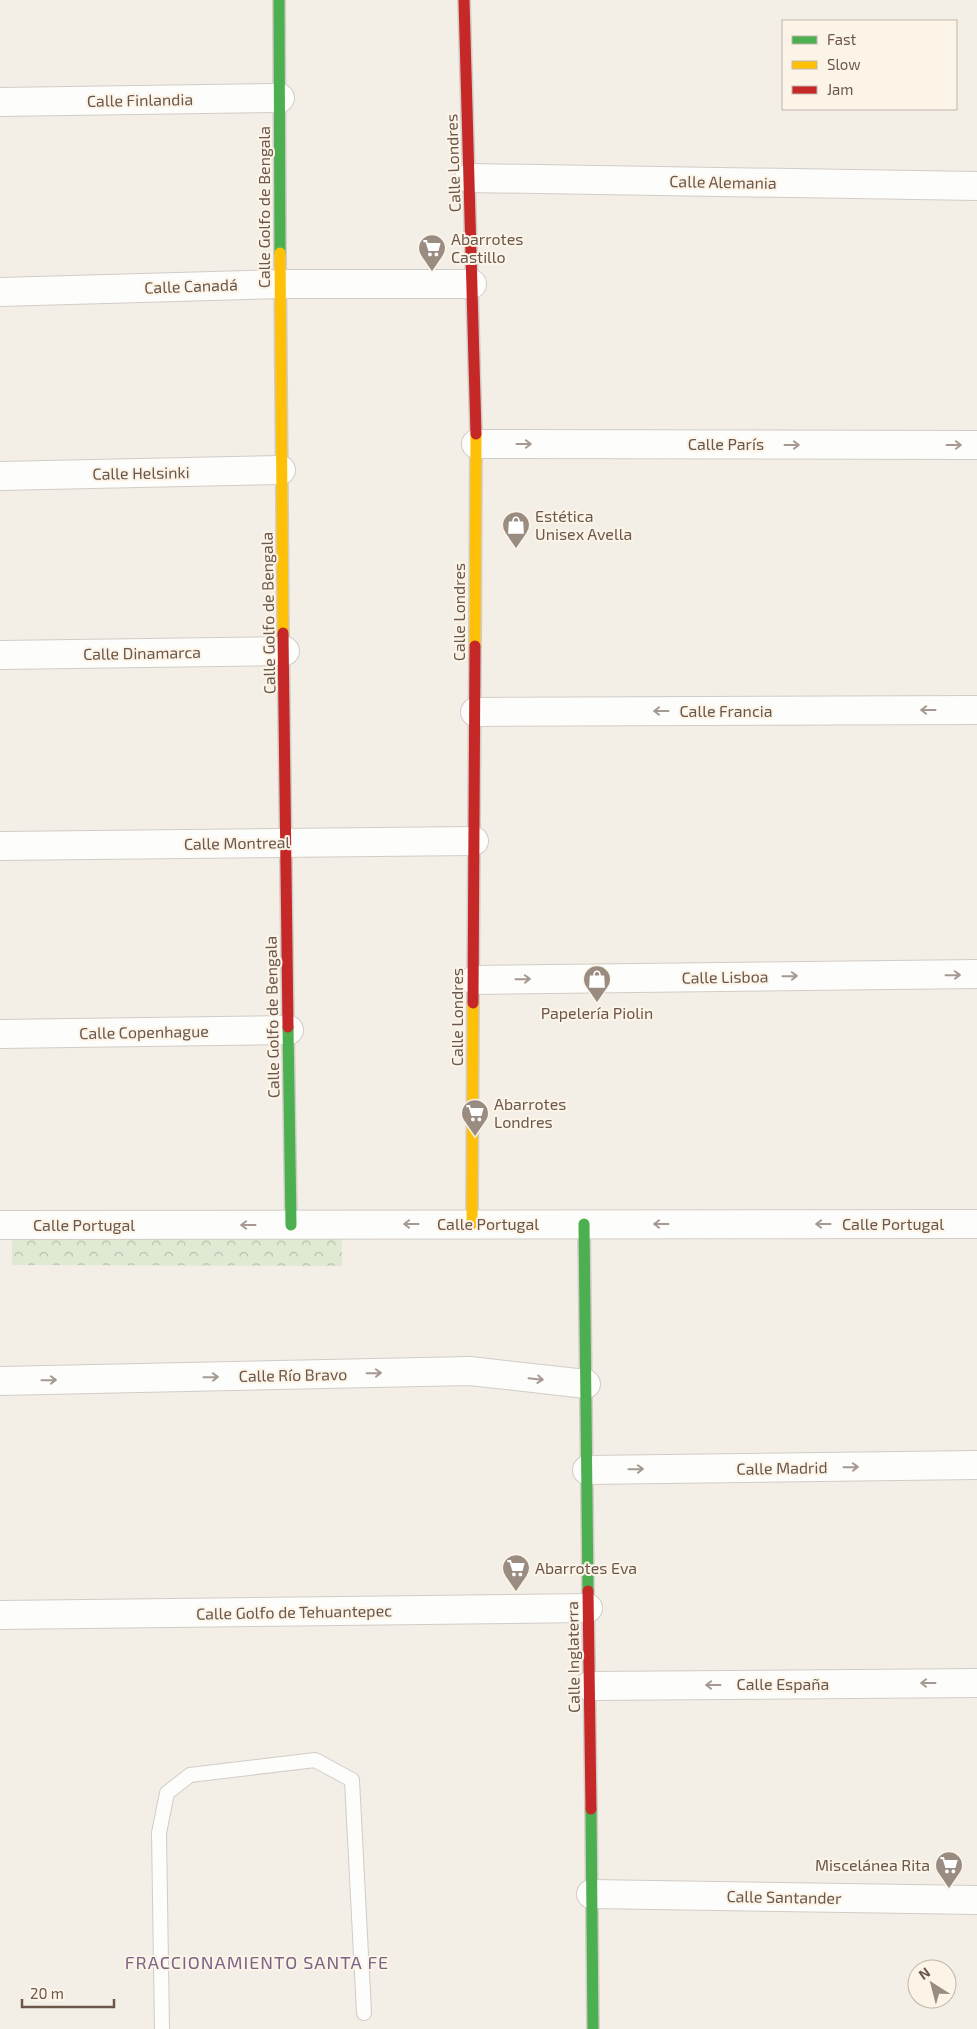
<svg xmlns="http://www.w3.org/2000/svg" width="977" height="2029" viewBox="0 0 977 2029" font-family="'Exo 2',sans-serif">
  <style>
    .forest { fill: url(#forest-crowns) }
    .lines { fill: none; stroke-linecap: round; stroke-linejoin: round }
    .lane-casing { stroke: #d2ccc6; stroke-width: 16 }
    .street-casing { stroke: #d2ccc6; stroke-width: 30 }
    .fast-casing { stroke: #d2ccc6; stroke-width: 14 }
    .slow-casing { stroke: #d2ccc6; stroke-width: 14 }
    .jam-casing { stroke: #d2ccc6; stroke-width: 14 }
    .lane { stroke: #fdfdfb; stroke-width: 14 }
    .street { stroke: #fdfdfb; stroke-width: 28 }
    .fast { stroke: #4caf50; stroke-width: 11 }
    .slow { stroke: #ffc107; stroke-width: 11 }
    .jam { stroke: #c62828; stroke-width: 11 }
    .oneway { stroke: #a69992 }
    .labels { text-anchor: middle; stroke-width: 4; stroke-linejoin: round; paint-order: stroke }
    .street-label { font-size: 16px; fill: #6c574c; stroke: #fcf4e7 }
    .poi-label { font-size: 16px; fill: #6c574c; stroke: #fcf4e7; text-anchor: start }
    .neighbourhood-label { font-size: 18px; letter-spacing: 1px; fill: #7c6489; stroke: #fcf4e7 }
  </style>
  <defs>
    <pattern id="forest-crowns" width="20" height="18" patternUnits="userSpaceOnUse" patternTransform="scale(1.25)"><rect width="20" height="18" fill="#e0e9d3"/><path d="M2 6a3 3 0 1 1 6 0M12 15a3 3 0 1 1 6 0" fill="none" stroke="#bac0ad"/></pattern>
  </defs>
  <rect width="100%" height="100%" fill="#f3efe7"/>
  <!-- forest -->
  <path class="forest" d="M12,1231L342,1232V1266L12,1265Z"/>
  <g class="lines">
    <!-- lane casing -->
    <g class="lane-casing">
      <path id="lane" d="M162,2029L159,1833L167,1793L190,1775L315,1760L352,1780L364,2013"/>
    </g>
    <!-- street casing -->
    <g class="street-casing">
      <path id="street" d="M0,102L280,98
        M469,178L977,186
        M0,292L281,284H472
        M476,444L977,445
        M0,476L281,470
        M0,655L285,651
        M475,712L977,710
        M0,846L474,841
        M474,980L977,974
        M0,1034L289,1030
        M0,1225L977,1224
        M0,1381L470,1371L586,1384
        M587,1470L977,1465
        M0,1615L588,1608
        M589,1686L977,1683
        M591,1894L977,1900"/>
    </g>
    <!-- fast casing -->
    <g class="fast-casing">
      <path id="fast" d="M279,0L280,253
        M288,1027L291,1225
        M584,1224L588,1591
        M591,1809L593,2029"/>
    </g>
    <!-- slow casing -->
    <g class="slow-casing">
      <path id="slow" d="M280,253L283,633
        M475,646L476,434
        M472,1224L473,1003"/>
    </g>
    <!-- jam casing -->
    <g class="jam-casing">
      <path id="jam" d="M464,0L476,434
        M283,633L288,1027
        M473,1003L475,646
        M588,1591L591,1809"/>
    </g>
    <!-- lane -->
    <use href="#lane" class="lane"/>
    <!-- street -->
    <use href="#street" class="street"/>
    <!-- fast -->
    <use href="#fast" class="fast"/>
    <!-- slow -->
    <use href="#slow" class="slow"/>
    <!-- jam -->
    <use href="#jam" class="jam"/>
  </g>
  <!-- one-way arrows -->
  <defs><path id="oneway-shaft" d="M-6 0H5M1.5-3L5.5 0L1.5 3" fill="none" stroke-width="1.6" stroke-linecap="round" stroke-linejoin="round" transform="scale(1.25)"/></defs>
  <g class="oneway">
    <use href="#oneway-shaft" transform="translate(524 444)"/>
    <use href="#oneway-shaft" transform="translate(792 445)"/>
    <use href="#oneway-shaft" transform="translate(954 445)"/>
    <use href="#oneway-shaft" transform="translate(928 710) rotate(180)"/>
    <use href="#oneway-shaft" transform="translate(661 711) rotate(180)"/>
    <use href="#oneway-shaft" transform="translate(953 975) rotate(-1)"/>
    <use href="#oneway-shaft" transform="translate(790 976) rotate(-1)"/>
    <use href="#oneway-shaft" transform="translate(523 979) rotate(-1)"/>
    <use href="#oneway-shaft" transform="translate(411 1224) rotate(180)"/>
    <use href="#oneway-shaft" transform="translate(661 1224) rotate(180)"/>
    <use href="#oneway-shaft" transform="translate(823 1224) rotate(180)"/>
    <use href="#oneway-shaft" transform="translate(248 1225) rotate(180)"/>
    <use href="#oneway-shaft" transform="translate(374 1373) rotate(-1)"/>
    <use href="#oneway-shaft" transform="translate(211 1377) rotate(-1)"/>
    <use href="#oneway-shaft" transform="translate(536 1379) rotate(6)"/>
    <use href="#oneway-shaft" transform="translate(49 1380) rotate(-1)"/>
    <use href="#oneway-shaft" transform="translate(851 1467) rotate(-1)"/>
    <use href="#oneway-shaft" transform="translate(636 1469) rotate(-1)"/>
    <use href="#oneway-shaft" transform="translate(928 1683) rotate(180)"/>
    <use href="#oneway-shaft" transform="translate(713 1685) rotate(180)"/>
  </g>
  <!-- icons -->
  <defs>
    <g id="supermarket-pin" transform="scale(1.4375)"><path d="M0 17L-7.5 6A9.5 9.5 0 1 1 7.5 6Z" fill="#9b8c82" stroke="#fcf4e7"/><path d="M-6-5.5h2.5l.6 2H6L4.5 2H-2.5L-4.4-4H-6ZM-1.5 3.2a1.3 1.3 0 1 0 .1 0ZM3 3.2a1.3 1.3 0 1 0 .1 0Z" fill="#fff"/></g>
    <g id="shop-pin" transform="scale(1.4375)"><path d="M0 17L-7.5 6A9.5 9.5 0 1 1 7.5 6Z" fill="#9b8c82" stroke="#fcf4e7"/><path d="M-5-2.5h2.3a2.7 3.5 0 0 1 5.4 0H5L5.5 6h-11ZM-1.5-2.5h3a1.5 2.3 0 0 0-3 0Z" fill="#fff"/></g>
  </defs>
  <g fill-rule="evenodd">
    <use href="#supermarket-pin" x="432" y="248"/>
    <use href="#shop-pin" x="516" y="525"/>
    <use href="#shop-pin" x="597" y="979"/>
    <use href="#supermarket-pin" x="475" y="1113"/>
    <use href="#supermarket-pin" x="516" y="1568"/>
    <use href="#supermarket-pin" x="949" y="1865"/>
  </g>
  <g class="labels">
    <!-- street labels -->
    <g class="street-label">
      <text transform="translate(140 100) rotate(-1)" y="6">Calle Finlandia</text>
      <text transform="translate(453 163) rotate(-92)" y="6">Calle Londres</text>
      <text transform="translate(723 182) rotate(1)" y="6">Calle Alemania</text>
      <text transform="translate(264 207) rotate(-90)" y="6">Calle Golfo de Bengala</text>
      <text transform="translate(191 286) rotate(-2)" y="6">Calle Canadá</text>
      <text x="726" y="450">Calle París</text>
      <text transform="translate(141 473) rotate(-1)" y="6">Calle Helsinki</text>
      <text transform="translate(459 612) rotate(-90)" y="6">Calle Londres</text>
      <text transform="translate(268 613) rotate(-91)" y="6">Calle Golfo de Bengala</text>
      <text transform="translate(142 653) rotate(-1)" y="6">Calle Dinamarca</text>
      <text x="726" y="717">Calle Francia</text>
      <text transform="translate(237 843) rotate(-1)" y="6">Calle Montreal</text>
      <text transform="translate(725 977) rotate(-1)" y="6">Calle Lisboa</text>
      <text transform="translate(272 1017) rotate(-91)" y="6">Calle Golfo de Bengala</text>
      <text transform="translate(457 1017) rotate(-90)" y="6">Calle Londres</text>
      <text transform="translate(144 1032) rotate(-1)" y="6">Calle Copenhague</text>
      <text x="488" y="1230">Calle Portugal</text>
      <text x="893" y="1230">Calle Portugal</text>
      <text x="84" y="1231">Calle Portugal</text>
      <text transform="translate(293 1375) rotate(-1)" y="6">Calle Río Bravo</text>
      <text transform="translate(782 1468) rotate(-1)" y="6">Calle Madrid</text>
      <text transform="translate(294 1612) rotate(-1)" y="6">Calle Golfo de Tehuantepec</text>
      <text transform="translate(573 1657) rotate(-91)" y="6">Calle Inglaterra</text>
      <text x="783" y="1690">Calle España</text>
      <text transform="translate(784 1897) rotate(1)" y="6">Calle Santander</text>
    </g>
    <!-- poi labels -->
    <g class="poi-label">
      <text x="451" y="245">Abarrotes<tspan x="451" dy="18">Castillo</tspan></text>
      <text x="535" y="522">Estética<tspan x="535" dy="18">Unisex Avella</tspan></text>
      <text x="597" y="1019" text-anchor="middle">Papelería Piolin</text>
      <text x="494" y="1110">Abarrotes<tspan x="494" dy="18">Londres</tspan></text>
      <text x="535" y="1574">Abarrotes Eva</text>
      <text x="930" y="1871" text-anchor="end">Miscelánea Rita</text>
    </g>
    <!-- neighbourhood labels -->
    <g class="neighbourhood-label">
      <text x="257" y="1969">FRACCIONAMIENTO SANTA FE</text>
    </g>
  </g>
  <!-- legend -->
  <rect x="782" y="20" width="175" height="90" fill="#fcf4e7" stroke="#c2b5a9"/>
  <rect x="792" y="36" width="25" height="8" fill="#4caf50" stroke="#c2b5a9"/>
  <text x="827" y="45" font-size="15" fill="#6c574c">Fast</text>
  <rect x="792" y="61" width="25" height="8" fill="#ffc107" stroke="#c2b5a9"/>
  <text x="827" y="70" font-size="15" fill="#6c574c">Slow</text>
  <rect x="792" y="86" width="25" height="8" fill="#c62828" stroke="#c2b5a9"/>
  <text x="827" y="95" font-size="15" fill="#6c574c">Jam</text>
  <!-- north arrow -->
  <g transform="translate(932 1984) rotate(324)"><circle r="24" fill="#fcf4e7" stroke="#c2b5a9"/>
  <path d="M0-4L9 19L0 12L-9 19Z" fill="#9b8c82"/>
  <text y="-8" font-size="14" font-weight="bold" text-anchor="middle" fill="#6c574c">N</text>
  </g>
  <!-- scale -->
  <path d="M22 1999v8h92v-8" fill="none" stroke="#6c574c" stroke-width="2.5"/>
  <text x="30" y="1999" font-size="15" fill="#6c574c" stroke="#fcf4e7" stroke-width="4" paint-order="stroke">20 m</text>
</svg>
